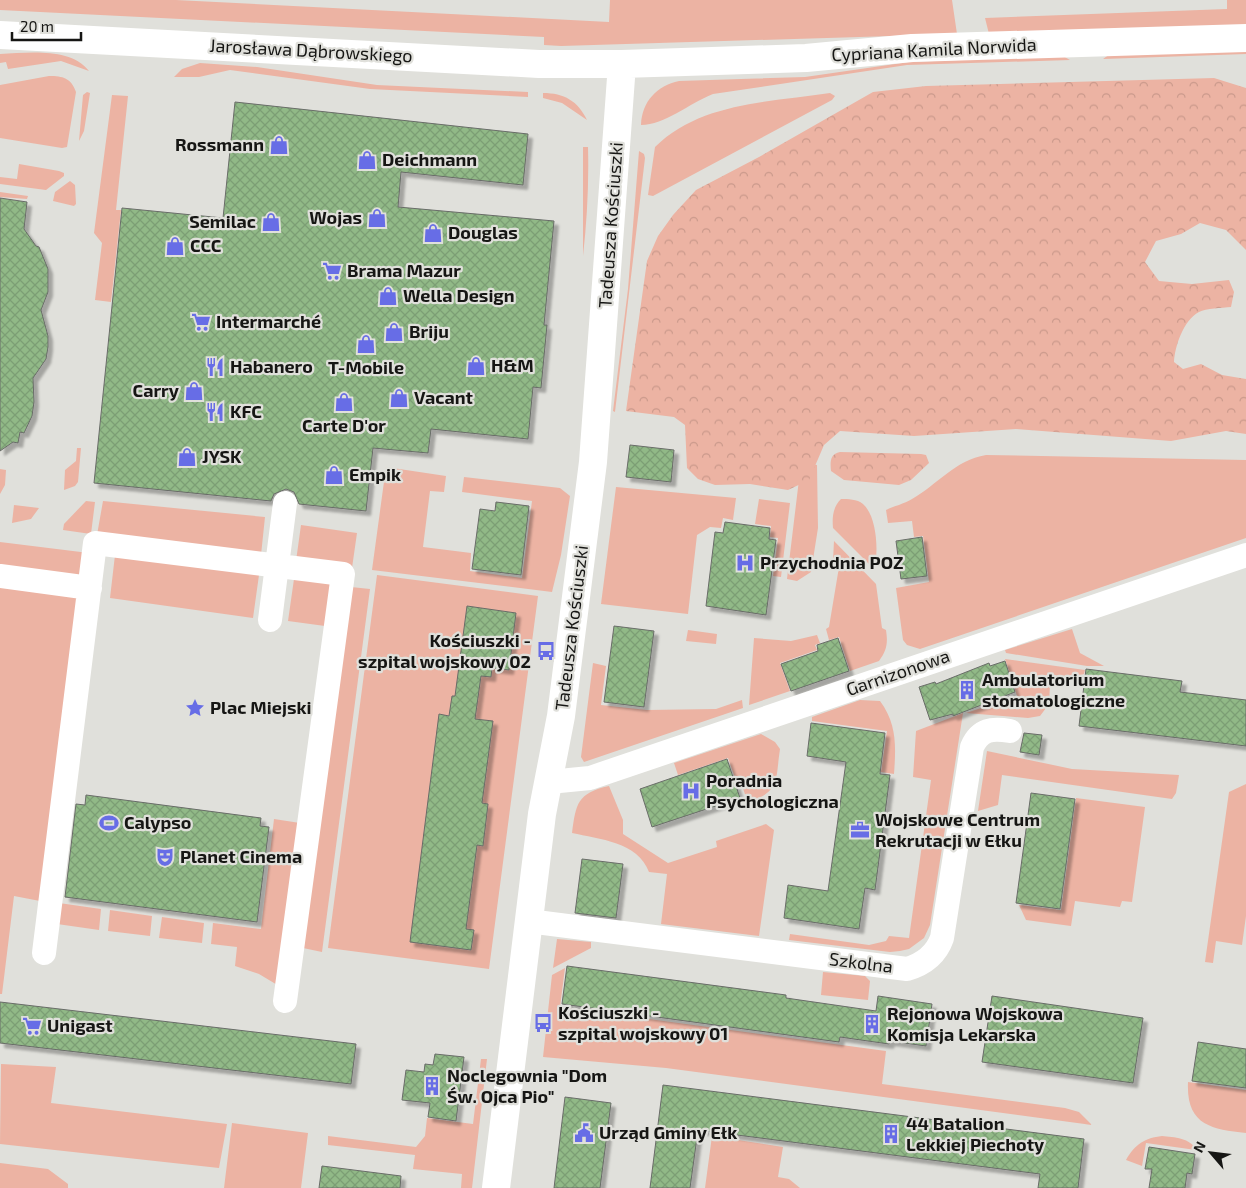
<svg xmlns="http://www.w3.org/2000/svg" width="1246" height="1188" viewBox="0 0 1246 1188" font-family="'Exo 2',sans-serif">
  <style>
    .green { fill: #ecb3a3 }
    .forest { fill: url(#forest-crowns) }
    .building { fill: url(#building-cross-hatch); stroke: #696c68; filter: url(#shadow) }
    .lines { fill: none; stroke-linecap: round; stroke-linejoin: round }
    .street { stroke: #fff; stroke-width: 24 }
    .secondary { stroke: #fff; stroke-width: 28 }
    .labels { text-anchor: middle; stroke-width: 4.5; stroke-linejoin: round; paint-order: stroke }
    .street-label { font-size: 18px; fill: #161614; stroke: #e0e0db }
    .poi-label { font-size: 18px; font-weight: bold; fill: #161614; stroke: #e0e0db; text-anchor: start }
  </style>
  <defs>
    <pattern id="forest-crowns" width="20" height="18" patternUnits="userSpaceOnUse" patternTransform="scale(1.25)"><rect width="20" height="18" fill="#ecb3a3"/><path d="M2 6a3 3 0 1 1 6 0M12 15a3 3 0 1 1 6 0" fill="none" stroke="#ca998b"/></pattern>
    <pattern id="building-cross-hatch" width="8" height="8" patternUnits="userSpaceOnUse" patternTransform="scale(1.25)"><rect width="8" height="8" fill="#91b987"/><path d="M0 0l8 8M0 8l8-8" fill="none" stroke="#7c9e74"/></pattern>
    <filter id="shadow"><feDropShadow dx="4.5" dy="4.5" stdDeviation="1" flood-color="#0004"/></filter>
  </defs>
  <rect width="100%" height="100%" fill="#e0e0db"/>
  <!-- green -->
  <path class="green" d="M0,0H176L609,22L610,0H952L957,34L561,46L544,45V37L0,10Z
    M1227,0H1246V26L989,34L985,18L1227,9Z
    M1246,50V54L1103,59L1110,54Z
    M0,54C28,53 70,47 89,71L61,61L8,69L6,62L0,63Z
    M1063,56L1070,60L907,65L713,94C688,104 665,125 641,125C642,101 657,86 679,81L805,77L909,62Z
    M200,63L257,67L377,85L528,92V97L370,89L230,70L199,77H174L182,69Z
    M49,76C63,76 71,78 76,92L67,147L62,148L0,138V85Z
    M87,92L90,93L84,131L79,141L83,95Z
    M543,93C564,93 578,101 587,120L562,103L543,98Z
    M830,93L835,96L832,100L653,196L648,195L655,147C700,102 771,102 830,93Z
    M112,95L128,96L116,210H121L111,302L95,300L102,243L94,233Z
    M583,147H588C589,184 587,220 583,256Z
    M639,151L644,154L645,158L615,412L613,411L628,289Z
    M19,164L59,171L64,173V176L46,190L0,184V177L17,179Z
    M70,181L75,185L76,204L74,206L53,201L55,192Z
    M0,192L28,196L27,199L0,197Z
    M77,448H81L78,482L75,486L64,490L65,470L76,461Z
    M986,455L1246,460V538L920,649L907,645L903,640L896,588L929,582L923,536L914,537L912,521L888,523L886,510C894,506 904,504 912,499C937,485 955,460 986,455Z
    M801,463L817,465L818,528L811,572L797,581L787,579Z
    M386,467L446,476L444,492L430,491L423,547L471,553L470,571L522,578L532,501L462,492L464,477L560,488L570,496L561,555L552,592L372,570Z
    M0,469L6,470L5,485L0,494Z
    M616,487L736,498L733,520L723,518L721,528L710,527L697,535L688,614L601,604Z
    M759,499L790,503L781,577L773,576L778,538L770,537L771,526L755,524Z
    M841,499C848,499 857,499 863,504C877,516 879,553 874,569L833,528C832,517 833,507 841,499Z
    M86,501L95,502L91,534L63,530L64,524Z
    M103,501L265,517L261,555L97,535Z
    M14,505L39,508L31,519L12,523Z
    M301,525L357,533L352,568L296,561Z
    M834,541L876,584L882,628L886,630C888,643 887,650 879,661L850,671L839,637L829,640L826,629L829,627L840,561L833,560Z
    M0,542L89,553L85,579L0,568Z
    M115,555L259,575L253,618L110,598Z
    M377,575L538,596L489,969L328,948Z
    M294,579L331,584L325,626L288,621Z
    M0,585L78,595L40,901L14,896L2,994H0Z
    M351,587L370,589L322,952L303,948Z
    M1072,629L1080,653L1104,666H1087L1006,653L1005,650Z
    M688,630L717,634L716,644L686,641Z
    M817,635L820,643L815,645L817,650L780,663L790,691L749,705L754,638L791,641Z
    M1005,659L1085,670L1084,674L1050,684L1049,704L1040,716L1028,718L966,713L1017,696Z
    M593,663L606,666L601,705L647,710L716,709L742,700L743,708L584,762L581,757Z
    M860,700L880,701C897,724 896,746 894,774L881,772L887,731L812,721V717Z
    M963,713L930,925L924,938L909,949L900,951L890,952L789,940L790,934L869,945L886,941L889,936L909,938L931,780L913,777L916,731Z
    M761,734L775,742L780,749C775,782 781,790 748,803L739,777L735,778L728,758L678,775L674,763Z
    M987,751L1072,769L1179,775L1176,793L1172,799L1002,775L998,805L978,811Z
    M1246,784V916L1242,945L1216,941L1213,963L1205,962L1229,792Z
    M609,786L623,820V834L668,863L717,847L716,841L766,824L774,830L759,936L661,924L667,874L649,872C638,842 599,839 572,833C576,804 577,793 609,786Z
    M1076,798L1145,807L1132,902L1122,901L1120,907L1075,901L1071,926L1026,920L1019,905L1061,910Z
    M274,819L300,823L279,986L259,974L235,966L237,947L211,944L213,923L261,929Z
    M59,903L101,909L99,930L57,924Z
    M110,910L152,916L150,936L108,931Z
    M162,917L204,923L202,943L159,938Z
    M557,939L591,942V948L553,968Z
    M565,968L560,1007L886,1051L882,1084L1065,1108L1079,1112L1092,1125L666,1068L543,1057L552,975Z
    M823,972L865,976L870,981L868,1000L821,995Z
    M481,1059H487L472,1188H461L462,1174L413,1169L415,1155L328,1145V1136L416,1147L425,1136L427,1118L473,1124Z
    M1,1064L56,1067L51,1103L227,1124L219,1168L0,1144Z
    M1188,1082L1246,1090V1133C1211,1129 1186,1125 1188,1082Z
    M232,1123L308,1133L301,1188H224Z
    M712,1136L783,1147L778,1177L789,1179L800,1188H705Z
    M1162,1136C1174,1137 1191,1138 1196,1150L1146,1143L1142,1166L1126,1160C1135,1144 1145,1138 1162,1136Z
    M0,1163L48,1169L68,1184V1188H0Z"/>
  <!-- forest -->
  <path class="forest" d="M1214,78L1246,88V250L1226,230L1200,223L1181,234L1156,241L1145,262L1159,281L1192,284L1229,280L1234,292L1231,307C1222,308 1206,308 1199,312C1183,321 1175,346 1174,362L1183,369L1201,364L1222,375L1246,379V434L1226,431L1171,441L1016,429L914,436L840,431L824,445L809,480L788,490L750,484L715,485L698,479L687,468L685,425L674,417L626,411L647,261L658,236L673,215L696,190L759,157L873,92L926,86Z
    M840,452L921,454L926,455L929,463L911,480L899,485L844,480L831,471C830,462 830,454 840,452Z"/>
  <!-- building -->
  <path class="building" d="M235,102L528,134L523,185L401,172L398,207L554,221L544,325H547L541,388L533,387L528,439L431,429L428,453L373,448L366,511L299,504L294,492L286,489L274,494L271,501L94,483L122,208L223,218Z
    M0,198L27,202L24,229L36,246L39,247L48,269V292L41,310L48,336V347L46,359L33,378L34,402L32,416L24,433L20,432L18,443L13,442L0,451Z
    M630,445L674,450L671,482L626,477Z
    M496,502L529,506L521,575L472,569L480,509L495,511Z
    M725,522L770,528L769,539L776,540L766,615L706,606L715,532L723,533Z
    M922,537L927,576L901,579L896,541Z
    M467,606L516,613L509,670L492,668L491,677L481,676L475,719L493,721L482,803L488,804L483,846L477,845L466,929L474,930L471,950L410,942L439,714L449,716L452,696H455Z
    M614,626L654,631L644,707L604,702Z
    M838,638L849,671L791,691L781,664L818,651L817,645Z
    M1005,661L1015,692L953,716V714L930,720L919,687L935,682L936,684L989,663L990,666Z
    M1086,669L1182,681L1180,692L1246,700V746L1079,726Z
    M811,723L885,733L880,774L890,775L875,890L865,888L859,929L784,918L788,885L828,891L846,762L807,756Z
    M1024,733L1042,735L1039,755L1020,752Z
    M727,759L740,798L652,827L640,789Z
    M1031,793L1075,799L1060,909L1016,903Z
    M86,795L261,818L260,826L269,827L257,922L65,897L76,804L85,805Z
    M582,859L623,864L616,918L575,913Z
    M567,966L786,995V998L876,1011L878,996L932,1004L926,1046L890,1041L889,1044L840,1037L839,1042L562,1004Z
    M992,996L1143,1018L1133,1083L982,1062Z
    M0,1002L356,1044L351,1084L0,1043Z
    M1198,1042L1246,1049V1088L1192,1081Z
    M435,1054L464,1057L456,1121L428,1117L430,1103L402,1100L406,1070L424,1072L425,1064L433,1065Z
    M663,1085L1084,1139L1078,1188H1038L1040,1174L698,1130L690,1188H650Z
    M565,1097L611,1103L600,1188H554Z
    M1149,1147L1195,1154L1192,1174L1187,1173L1185,1188H1149L1152,1169H1145Z
    M322,1166L401,1176L400,1188H319Z"/>
  <g class="lines">
    <!-- street -->
    <path class="street" d="M0,576L90,588
      M270,620L285,503
      M549,782L590,778L1246,555
      M528,921L907,969C924,964 936,955 942,938L972,747C980,729 992,728 1010,731
      M44,953L95,543L343,574L285,1001"/>
    <!-- secondary -->
    <path class="secondary" d="M0,35L539,64H622L806,58L912,48L1246,38
      M496,1188L542,814L561,716L593,462L622,64"/>
  </g>
  <!-- icons -->
  <defs>
    <g id="shop-bare" transform="scale(1.5)"><path d="M-5-2.5h2.3a2.7 3.5 0 0 1 5.4 0H5L5.5 6h-11ZM-1.5-2.5h3a1.5 2.3 0 0 0-3 0Z" fill="#676de6" stroke="#e0e0db" stroke-width="2.5" paint-order="stroke"/></g>
    <g id="supermarket-bare" transform="scale(1.5)"><path d="M-6-5.5h2.5l.6 2H6L4.5 2H-2.5L-4.4-4H-6ZM-1.5 3.2a1.3 1.3 0 1 0 .1 0ZM3 3.2a1.3 1.3 0 1 0 .1 0Z" fill="#676de6" stroke="#e0e0db" stroke-width="2.5" paint-order="stroke"/></g>
    <g id="restaurant-bare" transform="scale(1.5)"><path d="M-5-6h1v4h1v-4h1v4h1v-4h1v5L-1.5 .5V6h-2V.5L-5-1ZM5-6V6H3V1.5H1.5Q1.5-4 5-6Z" fill="#676de6" stroke="#e0e0db" stroke-width="2.5" paint-order="stroke"/></g>
    <g id="hospital-bare" transform="scale(1.5)"><path d="M-5-5h3v3.5h4V-5h3V5h-3V1.5h-4V5h-3Z" fill="#676de6" stroke="#e0e0db" stroke-width="2.5" paint-order="stroke"/></g>
    <g id="bus-bare" transform="scale(1.5)"><path d="M-5-6H5V4H4V6H2V4H-2V6H-4V4H-5ZM-3.5-4V0h7V-4ZM-3.5 1.2v1.5H-2V1.2ZM2 1.2v1.5H3.5V1.2Z" fill="#676de6" stroke="#e0e0db" stroke-width="2.5" paint-order="stroke"/></g>
    <g id="building-bare" transform="scale(1.5)"><path d="M-4-6H4V6H1V3H-1V6H-4ZM-2.5-4.3h1.7v1.8h-1.7ZM.8-4.3h1.7v1.8H.8ZM-2.5-1h1.7V.8h-1.7ZM.8-1h1.7V.8H.8Z" fill="#676de6" stroke="#e0e0db" stroke-width="2.5" paint-order="stroke"/></g>
    <g id="sight-bare" transform="scale(1.5)"><path d="M0-6L1.8-2.2L6-1.7L2.9 1.2L3.7 5.4L0 3.3L-3.7 5.4L-2.9 1.2L-6-1.7L-1.8-2.2Z" fill="#676de6" stroke="#e0e0db" stroke-width="2.5" paint-order="stroke"/></g>
    <g id="stadium-bare" transform="scale(1.5)"><path d="M0-5a6.5 5 0 1 0 0 10a6.5 5 0 1 0 0-10ZM-3.5-1.8h7v3.6h-7Z" fill="#676de6" stroke="#e0e0db" stroke-width="2.5" paint-order="stroke"/></g>
    <g id="office-bare" transform="scale(1.5)"><path d="M-6-3h4V-5.5h4V-3h4V5H-6ZM-1-4.5V-3h2v-1.5ZM-6 0V1H6V0Z" fill="#676de6" stroke="#e0e0db" stroke-width="2.5" paint-order="stroke"/></g>
    <g id="theatre-bare" transform="scale(1.5)"><path d="M-5-5.5Q0-4 5-5.5V0Q5 5 0 6Q-5 5-5 0ZM-3.3-2.5H-1v1.5H-3.3ZM1-2.5H3.3v1.5H1ZM-2.8 1Q0 5.5 2.8 1Z" fill="#676de6" stroke="#e0e0db" stroke-width="2.5" paint-order="stroke"/></g>
    <g id="civic-bare" transform="scale(1.5)"><path d="M-.6-6.5H3V-4.5H.6V-3L4-1V1h2V6H-6V1h2V-1L-.6-3ZM-1.2 2.5V6h2.4V2.5Z" fill="#676de6" stroke="#e0e0db" stroke-width="2.5" paint-order="stroke"/></g>
  </defs>
  <g fill-rule="evenodd">
    <use href="#shop-bare" x="279" y="145"/>
    <use href="#shop-bare" x="367" y="160"/>
    <use href="#shop-bare" x="377" y="218"/>
    <use href="#shop-bare" x="271" y="222"/>
    <use href="#shop-bare" x="433" y="233"/>
    <use href="#shop-bare" x="175" y="246"/>
    <use href="#supermarket-bare" x="332" y="271"/>
    <use href="#shop-bare" x="388" y="296"/>
    <use href="#supermarket-bare" x="201" y="322"/>
    <use href="#shop-bare" x="394" y="332"/>
    <use href="#shop-bare" x="366" y="344"/>
    <use href="#shop-bare" x="476" y="366"/>
    <use href="#restaurant-bare" x="215" y="367"/>
    <use href="#shop-bare" x="194" y="391"/>
    <use href="#shop-bare" x="399" y="398"/>
    <use href="#shop-bare" x="344" y="402"/>
    <use href="#restaurant-bare" x="215" y="412"/>
    <use href="#shop-bare" x="187" y="457"/>
    <use href="#shop-bare" x="334" y="475"/>
    <use href="#hospital-bare" x="745" y="563"/>
    <use href="#bus-bare" x="546" y="651"/>
    <use href="#building-bare" x="967" y="690"/>
    <use href="#sight-bare" x="195" y="708"/>
    <use href="#hospital-bare" x="691" y="791"/>
    <use href="#stadium-bare" x="109" y="823"/>
    <use href="#office-bare" x="860" y="830"/>
    <use href="#theatre-bare" x="165" y="857"/>
    <use href="#bus-bare" x="543" y="1023"/>
    <use href="#building-bare" x="872" y="1024"/>
    <use href="#supermarket-bare" x="32" y="1026"/>
    <use href="#building-bare" x="432" y="1086"/>
    <use href="#civic-bare" x="584" y="1133"/>
    <use href="#building-bare" x="891" y="1134"/>
  </g>
  <g class="labels">
    <!-- street labels -->
    <g class="street-label">
      <text transform="translate(934 50) rotate(-3)" y="6">Cypriana Kamila Norwida</text>
      <text transform="translate(311 51) rotate(3)" y="6">Jarosława Dąbrowskiego</text>
      <text transform="translate(611 225) rotate(-86)" y="6">Tadeusza Kościuszki</text>
      <text transform="translate(572 628) rotate(-83)" y="6">Tadeusza Kościuszki</text>
      <text transform="translate(898 673) rotate(-19)" y="6">Garnizonowa</text>
      <text transform="translate(861 963) rotate(7)" y="6">Szkolna</text>
    </g>
    <!-- poi labels -->
    <g class="poi-label">
      <text x="264" y="151" text-anchor="end">Rossmann</text>
      <text x="382" y="166">Deichmann</text>
      <text x="362" y="224" text-anchor="end">Wojas</text>
      <text x="256" y="228" text-anchor="end">Semilac</text>
      <text x="448" y="239">Douglas</text>
      <text x="190" y="252">CCC</text>
      <text x="347" y="277">Brama Mazur</text>
      <text x="403" y="302">Wella Design</text>
      <text x="216" y="328">Intermarché</text>
      <text x="409" y="338">Briju</text>
      <text x="491" y="372">H&amp;M</text>
      <text x="230" y="373">Habanero</text>
      <text x="366" y="374" text-anchor="middle">T-Mobile</text>
      <text x="179" y="397" text-anchor="end">Carry</text>
      <text x="414" y="404">Vacant</text>
      <text x="230" y="418">KFC</text>
      <text x="344" y="432" text-anchor="middle">Carte D'or</text>
      <text x="202" y="463">JYSK</text>
      <text x="349" y="481">Empik</text>
      <text x="760" y="569">Przychodnia POZ</text>
      <text x="531" y="647" text-anchor="end">Kościuszki -<tspan x="531" dy="21">szpital wojskowy 02</tspan></text>
      <text x="982" y="686">Ambulatorium<tspan x="982" dy="21">stomatologiczne</tspan></text>
      <text x="210" y="714">Plac Miejski</text>
      <text x="706" y="787">Poradnia<tspan x="706" dy="21">Psychologiczna</tspan></text>
      <text x="875" y="826">Wojskowe Centrum<tspan x="875" dy="21">Rekrutacji w Ełku</tspan></text>
      <text x="124" y="829">Calypso</text>
      <text x="180" y="863">Planet Cinema</text>
      <text x="558" y="1019">Kościuszki -<tspan x="558" dy="21">szpital wojskowy 01</tspan></text>
      <text x="887" y="1020">Rejonowa Wojskowa<tspan x="887" dy="21">Komisja Lekarska</tspan></text>
      <text x="47" y="1032">Unigast</text>
      <text x="447" y="1082">Noclegownia "Dom<tspan x="447" dy="21">Św. Ojca Pio"</tspan></text>
      <text x="906" y="1130">44 Batalion<tspan x="906" dy="21">Lekkiej Piechoty</tspan></text>
      <text x="599" y="1139">Urząd Gminy Ełk</text>
    </g>
  </g>
  <!-- north arrow -->
  <g transform="translate(1211 1153) rotate(298)" stroke="#e0e0db" stroke-width="4" paint-order="stroke">
  <path d="M0-4L9 19L0 12L-9 19Z" fill="#161614"/>
  <text y="-8" font-size="14" font-weight="bold" text-anchor="middle" fill="#161614">N</text>
  </g>
  <!-- scale -->
  <path d="M12 32v8h69v-8" fill="none" stroke="#161614" stroke-width="2.5"/>
  <text x="20" y="32" font-size="15" fill="#161614" stroke="#e0e0db" stroke-width="4" paint-order="stroke">20 m</text>
</svg>
